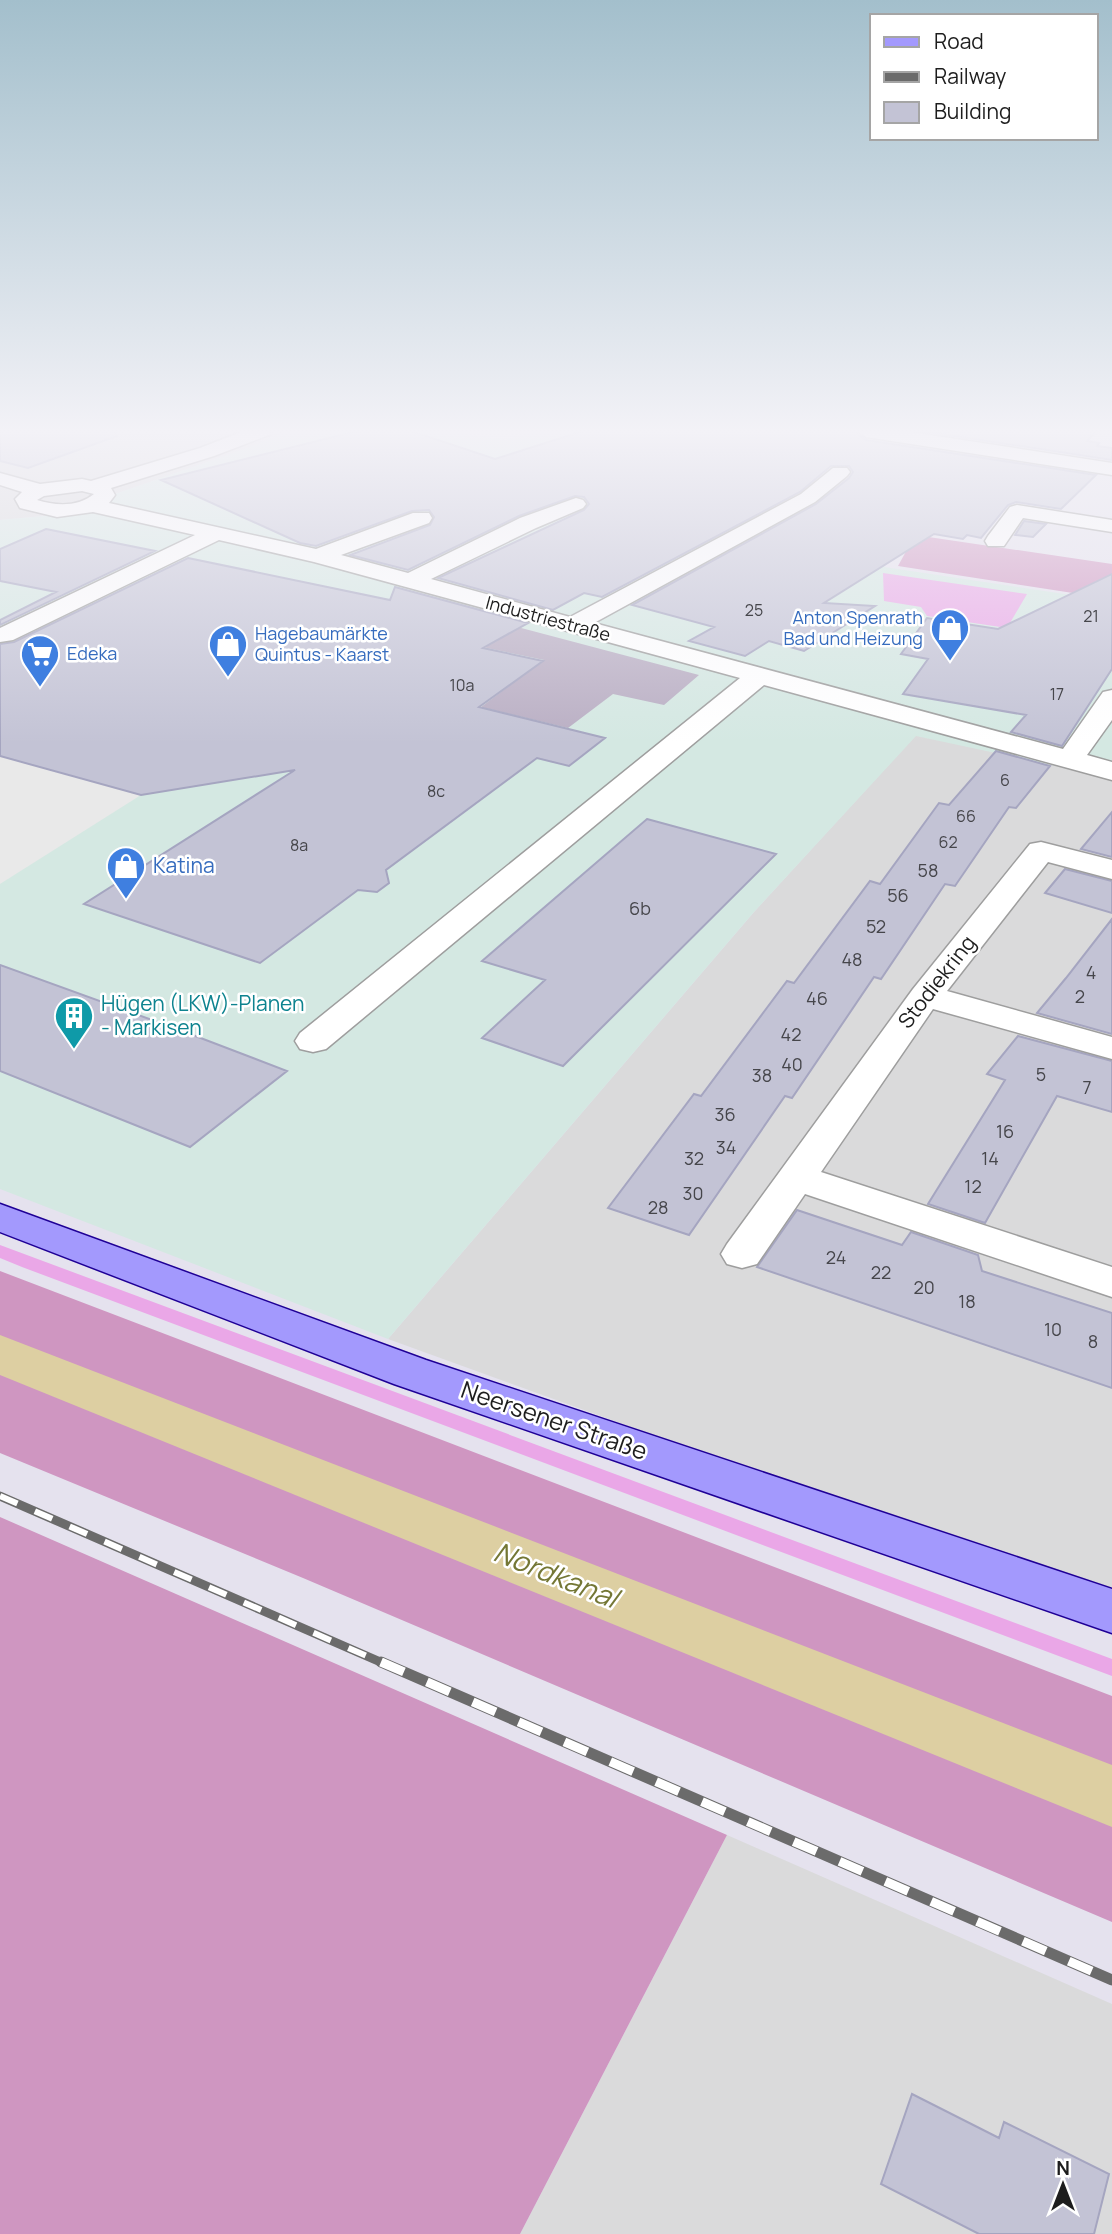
<svg xmlns="http://www.w3.org/2000/svg" width="1112" height="2234" viewBox="0 0 1112 2234" font-family="Manrope,sans-serif">
  <style>
    .residential { fill: #dadadb }
    .industrial { fill: #d4e8e2 }
    .construction { fill: #b9aec3 }
    .grass { fill: #eaa7e7 }
    .forest { fill: #cf96c1 }
    .parking { fill: #e9e9e9 }
    .lines { fill: none; stroke-linecap: round; stroke-linejoin: round }
    .canal { fill: #ddcfa2; fill-rule: evenodd }
    .building { fill: #c3c3d5; stroke: #a5a5c0; stroke-width: 2 }
    .minor-casing { stroke: #9e9e9e; stroke-width: 3 }
    .major-casing { stroke: #1f0096; stroke-width: 3 }
    .minor { fill: #fff; fill-rule: evenodd }
    .major { fill: #a399fd; fill-rule: evenodd }
    .rail-far1-casing { stroke: #6b6b6b; stroke-width: 9 }
    .rail-casing { stroke: #6b6b6b; stroke-width: 11 }
    .rail-far1 { stroke: #fff; stroke-width: 6; stroke-dasharray: 19; stroke-linecap: butt }
    .rail { stroke: #fff; stroke-width: 9; stroke-dasharray: 25; stroke-linecap: butt }
    .labels { text-anchor: middle; stroke-width: 5; stroke-linejoin: round; paint-order: stroke }
    .far-number-label { font-size: 16px; fill: #46464b }
    .far-shop-label { font-size: 18px; fill: #366cbe; stroke: #fff; text-anchor: start }
    .far-street-label { font-size: 18px; fill: #1d1d1d; stroke: #fff }
    .number-label { font-size: 18px; fill: #46464b }
    .shop-label { font-size: 21px; fill: #366cbe; stroke: #fff; text-anchor: start }
    .street-label { font-size: 21px; fill: #1d1d1d; stroke: #fff }
    .culture-label { font-size: 21px; fill: #0d838f; stroke: #fff; text-anchor: start }
    .near-street-label { font-size: 24px; fill: #1d1d1d; stroke: #fff }
    .near-water-label { font-size: 28px; font-style: italic; fill: #747735; stroke: #fff }
  </style>
  <rect width="100%" height="100%" fill="#e5e2ee"/>
  <!-- residential -->
  <path class="residential" d="M0,431H286L253,446L55,515L0,520Z
    M916,735L1112,778V1601L388,1339L754,912Z
    M727,1835L1112,2004V2234H520Z"/>
  <!-- industrial -->
  <path class="industrial" d="M286,431H449L505,440L535,431H594L721,493L778,509L814,512L897,551L884,567L1112,601V778L916,736L754,912L388,1339L0,1189V520L55,515L253,446Z"/>
  <!-- construction -->
  <path class="construction" d="M495,621L699,675L664,705L613,694L568,728L481,707L544,660L463,643Z"/>
  <!-- grass -->
  <path class="grass" d="M883,573L1027,594L1007,628L927,616L921,607L884,601Z
    M0,1245L1112,1659V1676L22,1267L0,1258Z"/>
  <!-- forest -->
  <path class="forest" d="M915,535L1112,564V599L898,566Z
    M0,1271L1112,1696V1922L303,1578L0,1453Z
    M0,1517L727,1835L520,2234H0Z"/>
  <!-- parking -->
  <path class="parking" d="M0,756L8,758L141,795L0,884Z"/>
  <g class="lines">
    <!-- canal -->
    <path class="canal" d="M0,1335L1112,1765V1827L0,1375Z"/>
  </g>
  <!-- building -->
  <path class="building" d="M0,431H116L117,436L28,468L0,461Z
    M357,431H411L495,459L583,431H854L866,440L1096,475L1061,509L1016,502L1008,505L981,538L967,535L963,539L934,534L824,603L875,606L804,651L769,641L745,656L689,641L714,627L632,605L816,504L849,478L853,472L849,466H831L800,492L602,597L584,593L553,610L438,578L584,510L589,504L584,497L575,496L519,516L408,570L350,555L430,525L434,517L429,510L412,511L316,546L300,543L161,480Z
    M922,431H1096L1087,441L1099,443L1097,446L1112,448V460Z
    M1024,521L1046,524L1033,537L1015,535Z
    M46,529L155,551L0,625V620L56,592L0,581V549Z
    M188,558L390,600L395,587L528,623L483,648L543,661L479,707L605,738L569,766L537,758L386,870L389,883L377,892L358,890L260,963L84,904L295,770L141,795L0,756V644L14,642Z
    M1112,574V669L1062,746L1011,732L1026,715L903,694L928,659L901,654L927,618L998,629Z
    M996,751L1050,766L1016,808L1009,807L955,886L945,884L881,979L874,977L792,1098L785,1096L689,1235L608,1208L694,1094L701,1096L787,981L794,983L870,881L880,884L939,803L949,805Z
    M1112,812V857L1081,849Z
    M647,819L776,854L563,1066L482,1038L545,980L482,961Z
    M1065,869L1112,881V913L1045,893Z
    M1112,919V1034L1037,1013L1066,978Z
    M0,965L177,1029L287,1071L190,1147L0,1071Z
    M1018,1036L1112,1061V1112L1057,1096L985,1223L928,1204L1005,1080L987,1074Z
    M797,1210L902,1245L911,1232L978,1255L982,1271L1112,1313V1388L757,1267Z
    M912,2094L999,2138L1004,2122L1109,2174L1094,2234H979L881,2184Z"/>
  <g class="lines">
    <!-- minor casing -->
    <g class="minor-casing">
      <path id="minor" d="M244,431H271L269,435L214,456L111,488L115,495L109,503L316,549L413,513H429L432,518L429,523L341,555L408,573L520,518L576,498L583,500L586,504L583,508L536,528L431,579L570,617L801,494L833,468H847L850,472L847,476L815,502L594,623L1063,749L1103,692L1112,690V720L1087,755L1112,762V780L764,685L326,1049L313,1052L300,1049L295,1041L300,1033L740,678L314,562L219,540L13,640L0,642V628L195,535L93,512L57,517L20,508L15,499L22,492L0,485V473L40,484L82,479L91,481L200,448ZM82,491L94,494C78,507 56,506 37,500L44,496Z
        M857,431H904L1112,463V475L866,437Z
        M1017,505L1112,520V532L1023,518L1004,546H988L985,541L988,536L1010,507Z
        M1041,842L1112,860V879L1048,862L947,991L1112,1037V1059L933,1009L821,1172L1112,1267V1297L805,1194L757,1264L742,1268L727,1264L721,1254L727,1244L913,989L1030,844Z"/>
    </g>
    <!-- major casing -->
    <g class="major-casing">
      <path id="major" d="M0,1204L426,1360L1112,1589V1633L394,1384L0,1232Z"/>
    </g>
    <!-- minor -->
    <use href="#minor" class="minor"/>
    <!-- major -->
    <use href="#major" class="major"/>
    <!-- rail-far1 casing -->
    <g class="rail-far1-casing">
      <path id="rail-far1" d="M0,1496L385,1664"/>
    </g>
    <!-- rail casing -->
    <g class="rail-casing">
      <path id="rail" d="M381,1662L1112,1980"/>
    </g>
    <!-- rail-far1 -->
    <use href="#rail-far1" class="rail-far1"/>
    <!-- rail -->
    <use href="#rail" class="rail"/>
  </g>
  <!-- sky -->
  <linearGradient id="sky" x2="0" y2="1"><stop stop-color="#a3bfcc"/><stop offset="0.58" stop-color="#f3f2f7"/><stop offset="1" stop-color="#f3f2f7" stop-opacity="0"/></linearGradient>
  <rect width="1112" height="744" fill="url(#sky)"/>
  <!-- icons -->
  <defs>
    <g id="shop-pin" transform="scale(2.0125)"><path d="M0 17L-7.5 6A9.5 9.5 0 1 1 7.5 6Z" fill="#3f7fe0" stroke="#fff"/><path d="M-5-2.5h2.3a2.7 3.5 0 0 1 5.4 0H5L5.5 6h-11ZM-1.5-2.5h3a1.5 2.3 0 0 0-3 0Z" fill="#fff"/></g>
    <g id="supermarket-pin" transform="scale(2.0125)"><path d="M0 17L-7.5 6A9.5 9.5 0 1 1 7.5 6Z" fill="#3f7fe0" stroke="#fff"/><path d="M-6-5.5h2.5l.6 2H6L4.5 2H-2.5L-4.4-4H-6ZM-1.5 3.2a1.3 1.3 0 1 0 .1 0ZM3 3.2a1.3 1.3 0 1 0 .1 0Z" fill="#fff"/></g>
    <g id="building-pin" transform="scale(2.0125)"><path d="M0 17L-7.5 6A9.5 9.5 0 1 1 7.5 6Z" fill="#0f9aa8" stroke="#fff"/><path d="M-4-6H4V6H1V3H-1V6H-4ZM-2.5-4.3h1.7v1.8h-1.7ZM.8-4.3h1.7v1.8H.8ZM-2.5-1h1.7V.8h-1.7ZM.8-1h1.7V.8H.8Z" fill="#fff"/></g>
  </defs>
  <g fill-rule="evenodd">
    <use href="#shop-pin" x="950" y="628"/>
    <use href="#shop-pin" x="228" y="644"/>
    <use href="#supermarket-pin" x="40" y="654"/>
    <use href="#shop-pin" x="126" y="866"/>
    <use href="#building-pin" x="74" y="1016"/>
  </g>
  <g class="labels">
    <!-- far-number labels -->
    <g class="far-number-label">
      <text x="754" y="616">25</text>
      <text x="1091" y="622">21</text>
      <text x="462" y="691">10a</text>
      <text x="1057" y="700">17</text>
      <text x="1005" y="786">6</text>
      <text x="436" y="797">8c</text>
      <text x="966" y="822">66</text>
      <text x="948" y="848">62</text>
      <text x="299" y="851">8a</text>
    </g>
    <!-- far-shop labels -->
    <g class="far-shop-label">
      <text x="923" y="624" text-anchor="end">Anton Spenrath<tspan x="923" dy="21">Bad und Heizung</tspan></text>
      <text x="255" y="640">Hagebaumärkte<tspan x="255" dy="21">Quintus - Kaarst</tspan></text>
      <text x="67" y="660">Edeka</text>
    </g>
    <!-- far-street labels -->
    <g class="far-street-label">
      <text transform="translate(548 619) rotate(15)" y="6">Industriestraße</text>
    </g>
    <!-- number labels -->
    <g class="number-label">
      <text x="928" y="877">58</text>
      <text x="898" y="902">56</text>
      <text x="640" y="915">6b</text>
      <text x="876" y="933">52</text>
      <text x="852" y="966">48</text>
      <text x="1091" y="979">4</text>
      <text x="1080" y="1003">2</text>
      <text x="817" y="1005">46</text>
      <text x="791" y="1041">42</text>
      <text x="792" y="1071">40</text>
      <text x="1041" y="1081">5</text>
      <text x="762" y="1082">38</text>
      <text x="1087" y="1094">7</text>
      <text x="725" y="1121">36</text>
      <text x="1005" y="1138">16</text>
      <text x="726" y="1154">34</text>
      <text x="694" y="1165">32</text>
      <text x="990" y="1165">14</text>
      <text x="973" y="1193">12</text>
      <text x="693" y="1200">30</text>
      <text x="658" y="1214">28</text>
      <text x="836" y="1264">24</text>
      <text x="881" y="1279">22</text>
      <text x="924" y="1294">20</text>
      <text x="967" y="1308">18</text>
      <text x="1053" y="1336">10</text>
      <text x="1093" y="1348">8</text>
    </g>
    <!-- shop labels -->
    <g class="shop-label">
      <text x="153" y="873">Katina</text>
    </g>
    <!-- street labels -->
    <g class="street-label">
      <text transform="translate(937 982) rotate(-52)" y="7">Stodiekring</text>
    </g>
    <!-- culture labels -->
    <g class="culture-label">
      <text x="101" y="1011">Hügen (LKW)-Planen<tspan x="101" dy="24">- Markisen</tspan></text>
    </g>
    <!-- near-street labels -->
    <g class="near-street-label">
      <text transform="translate(554 1421) rotate(19)" y="8">Neersener Straße</text>
    </g>
    <!-- near-water labels -->
    <g class="near-water-label">
      <text transform="translate(556 1575) rotate(22)" y="10">Nordkanal</text>
    </g>
  </g>
  <!-- legend -->
  <rect x="870" y="14" width="228" height="126" fill="#ffffff" stroke="#a5a5a5" stroke-width="2"/>
  <rect x="884" y="37" width="35" height="10" fill="#a399fd" stroke="#a5a5a5" stroke-width="2"/>
  <text x="934" y="49" font-size="21" fill="#1d1d1d">Road</text>
  <rect x="884" y="72" width="35" height="10" fill="#6b6b6b" stroke="#a5a5a5" stroke-width="2"/>
  <text x="934" y="84" font-size="21" fill="#1d1d1d">Railway</text>
  <rect x="884" y="102" width="35" height="21" fill="#c3c3d5" stroke="#a5a5a5" stroke-width="2"/>
  <text x="934" y="119" font-size="21" fill="#1d1d1d">Building</text>
  <!-- north arrow -->
  <g transform="translate(1063 2185)" stroke="#ffffff" stroke-width="5" paint-order="stroke">
  <path d="M0-5L12 26L0 18L-12 26Z" fill="#1d1d1d"/>
  <text y="-10" font-size="19" font-weight="bold" text-anchor="middle" fill="#1d1d1d">N</text>
  </g>
</svg>
